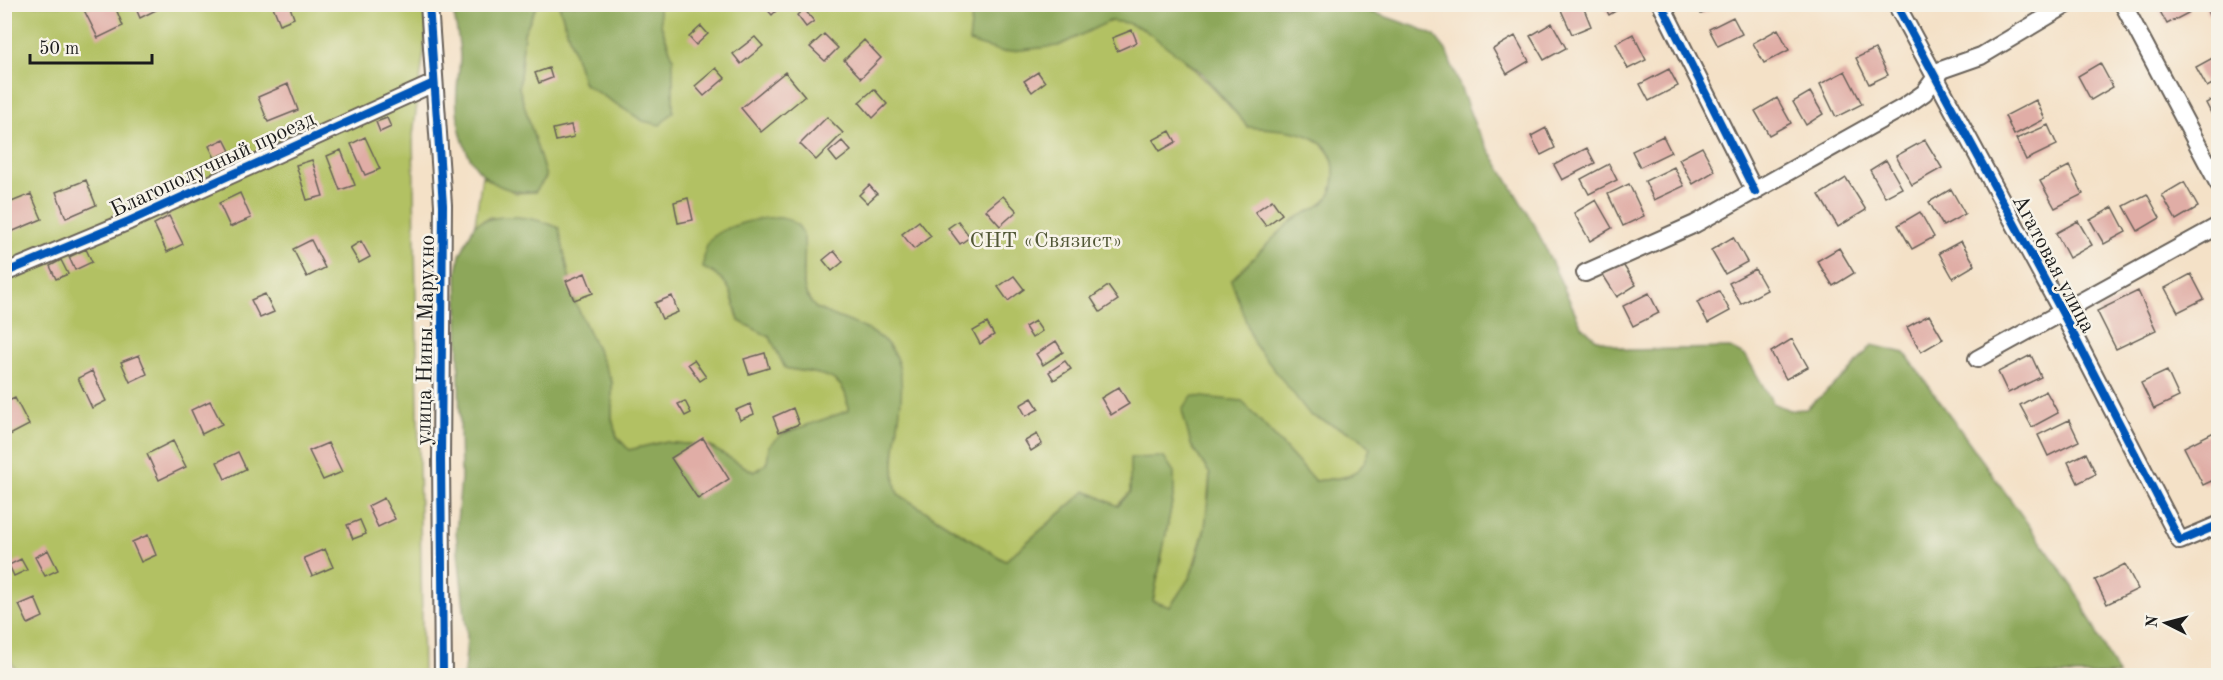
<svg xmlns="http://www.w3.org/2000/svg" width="2223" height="680" viewBox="0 0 2223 680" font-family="'Old Standard TT',serif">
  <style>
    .green { fill: #b2c164; stroke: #676e40; stroke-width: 1.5 }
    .forest { fill: #8da75a; stroke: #54623b; stroke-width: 1.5 }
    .building { fill: #e0ada6 }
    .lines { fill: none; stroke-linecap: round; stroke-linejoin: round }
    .street-casing { stroke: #686158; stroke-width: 20 }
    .street { stroke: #fff; stroke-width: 16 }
    .cycleway-casing { stroke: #f7f3e8; stroke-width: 11 }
    .cycleway { stroke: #0057b8; stroke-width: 8 }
    .labels { text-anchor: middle; stroke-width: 5; stroke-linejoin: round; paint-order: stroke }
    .street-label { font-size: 22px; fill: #1c1c1c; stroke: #f7f3e8 }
    .park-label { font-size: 22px; fill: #505635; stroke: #f7f3e8 }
  </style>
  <rect width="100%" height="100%" fill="#f7f3e8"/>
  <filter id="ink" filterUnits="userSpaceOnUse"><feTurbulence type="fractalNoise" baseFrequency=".0167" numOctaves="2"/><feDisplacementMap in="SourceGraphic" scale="12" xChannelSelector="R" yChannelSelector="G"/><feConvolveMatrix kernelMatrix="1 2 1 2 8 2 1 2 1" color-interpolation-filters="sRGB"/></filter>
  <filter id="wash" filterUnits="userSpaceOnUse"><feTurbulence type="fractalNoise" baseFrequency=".008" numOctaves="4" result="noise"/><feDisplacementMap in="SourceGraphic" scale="24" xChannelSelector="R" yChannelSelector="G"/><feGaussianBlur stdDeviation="1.35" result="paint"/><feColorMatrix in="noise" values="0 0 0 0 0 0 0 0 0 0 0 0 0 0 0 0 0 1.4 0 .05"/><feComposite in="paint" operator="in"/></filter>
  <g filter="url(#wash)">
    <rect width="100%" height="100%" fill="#f4e1c7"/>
    <!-- green -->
    <path class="green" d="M5,5H430L413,135L423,675H19L5,652Z
      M537,5H559L584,84L673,58L661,25L658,5H984L973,7L1058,46C1074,39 1092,27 1108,22C1148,10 1224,99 1248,127C1265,128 1288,127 1304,133C1332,144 1347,177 1325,201C1317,209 1302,215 1292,221L1310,415L1358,436L1371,448C1361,480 1345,477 1315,481L1242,401L1191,445L1210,474L1205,528L1190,577L1170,607L1153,601L1174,492H1130L1117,506L1086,491L1005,561L898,494L892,478L900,385L880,338L814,307L804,291V238L720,275L730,290L739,321L770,337L785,368C817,375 848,371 848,411L782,434L769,446L767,463L754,473L709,446L663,442L629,450L617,437L612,419V382L574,300L559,229L490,217L475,224L482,176L516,193L535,192L546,177L519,88L524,33Z"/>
    <!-- forest -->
    <path class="forest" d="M984,4L1351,5L1419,28L1435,36L1446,50L1476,128L1534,224L1581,325L1595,338L1628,350L1730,348L1746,356L1773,403L1789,410L1806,409L1850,371L1872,345L1905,353L2074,588L2118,675L464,676L467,637L456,532L461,478L457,272L460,255L475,224C501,212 534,216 559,228L574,300L612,382V419L617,437L629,450L663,442L709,446L754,472L767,463L769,446L782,434L848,411C848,371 817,375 785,368L770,337L739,321C732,294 731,279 703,268C704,251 706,238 722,231C742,221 800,203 804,240C807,262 796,289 814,306C817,310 825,312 830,314C851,323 879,330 892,350C917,389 883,450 898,494L1005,561L1086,491L1118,506L1130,492V458L1164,457L1174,472V492L1153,601L1170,607L1190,577L1196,561L1205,528L1209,493L1210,474L1191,445L1182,410L1192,396L1242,401L1315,481C1345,477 1361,480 1370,448L1358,436L1310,415L1254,344L1231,280C1251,261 1270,240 1291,222C1300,214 1313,211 1323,203C1332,195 1334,185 1334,174C1336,128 1280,130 1248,127L1201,72L1143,29L1127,23L1110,21L1058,46L1003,52L969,42L973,7Z
      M452,5H537L524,33L519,88L546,177L535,192C484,194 461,158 457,110C455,93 459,76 460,59C460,41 455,22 452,5Z
      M559,5H658L661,25L673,58V112L660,125L643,121L584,84Z"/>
    <g id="blocks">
      <!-- building -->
      <path class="building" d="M96,4H114L123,26L98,38L84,10Z
        M134,4H168L140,18Z
        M272,4H289L294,18L280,24Z
        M762,4H783L772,15Z
        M1574,4H1582L1591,26L1572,34L1561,10Z
        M1603,4H1627L1609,15Z
        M1697,4H1719L1720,6L1701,14Z
        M2156,4H2185L2190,12L2167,24Z
        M2204,4H2218V10L2209,15Z
        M804,9L814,21L806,27L797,15Z
        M1733,17L1742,34L1718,46L1709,29Z
        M1552,23L1566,48L1544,60L1530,36Z
        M701,26L708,34L696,45L689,37Z
        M1778,29L1789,50L1764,63L1753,43Z
        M1132,30L1137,42L1117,51L1112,38Z
        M824,34L838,48L825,61L810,47Z
        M1633,34L1646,60L1628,69L1616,43Z
        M1515,36L1529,61L1507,74L1493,49Z
        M755,37L763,46L741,64L733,54Z
        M864,40L881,58L861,78L844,60Z
        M1875,49L1888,75L1869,84L1856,58Z
        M2218,55V81L2207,87L2196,67Z
        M2100,63L2113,87L2091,100L2078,76Z
        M549,68L552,78L539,83L535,73Z
        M716,68L725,78L704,96L695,86Z
        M1669,69L1678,86L1649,101L1640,84Z
        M1845,71L1862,104L1836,117L1820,84Z
        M785,72L805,96L761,132L741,108Z
        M1038,72L1045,82L1032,92L1024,81Z
        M288,84L298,110L268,122L258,97Z
        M874,89L887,104L873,118L859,102Z
        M1810,92L1823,114L1806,125L1793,102Z
        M2218,97V122L2216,123L2206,103Z
        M1777,98L1791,123L1769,135L1755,111Z
        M2036,100L2045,119L2014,135L2005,116Z
        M827,117L843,133L816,160L800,144Z
        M387,118L391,127L380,132L376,122Z
        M571,125L574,137L556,141L553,129Z
        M2048,125L2057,145L2026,160L2016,139Z
        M1546,128L1555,148L1541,155L1531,136Z
        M1170,131L1176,142L1160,151L1153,140Z
        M1663,136L1671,152L1640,167L1632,151Z
        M365,137L380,169L365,175L351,144Z
        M224,139L230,151L215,158L209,146Z
        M1925,140L1942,168L1912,185L1896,156Z
        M842,141L851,151L837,162L829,152Z
        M1702,147L1715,171L1693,184L1679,159Z
        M1587,148L1595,163L1562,180L1554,165Z
        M341,150L355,185L340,190L327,156Z
        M312,160L323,196L307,200L296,165Z
        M1886,160L1902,188L1885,197L1870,170Z
        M1609,164L1617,180L1589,194L1581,179Z
        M2069,166L2083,194L2055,208L2040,181Z
        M1674,167L1684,186L1654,200L1645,181Z
        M1846,178L1866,210L1838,227L1819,195Z
        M86,180L96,205L66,218L56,192Z
        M2184,182L2198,207L2176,220L2162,195Z
        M1629,184L1644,216L1623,226L1608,194Z
        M869,185L877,194L867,203L859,195Z
        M1951,189L1965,214L1943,226L1929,202Z
        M240,193L251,218L230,227L219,203Z
        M31,194L42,219L11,232L4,215V205Z
        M2147,194L2160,218L2138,231L2124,206Z
        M1003,196L1017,211L1000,226L986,210Z
        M688,198L693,220L678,223L674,202Z
        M1272,200L1282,214L1266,226L1255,212Z
        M1596,200L1612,228L1590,241L1574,213Z
        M2113,207L2126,232L2104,244L2090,220Z
        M1920,212L1934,237L1912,249L1898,225Z
        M169,216L183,244L167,252L154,224Z
        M919,221L931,236L914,249L902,234Z
        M958,221L970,237L960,244L948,228Z
        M2078,221L2092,245L2069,258L2056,233Z
        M1733,237L1747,262L1725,274L1711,250Z
        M311,240L325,268L307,277L293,249Z
        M361,241L370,257L359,263L350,248Z
        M1961,241L1975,265L1953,278L1939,253Z
        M1839,248L1854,273L1833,286L1817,261Z
        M86,249L92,262L75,270L69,257Z
        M834,251L843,262L832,271L823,260Z
        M61,260L68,274L56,279L50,266Z
        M1622,263L1636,285L1617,297L1603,275Z
        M1755,269L1767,290L1741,304L1729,283Z
        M585,273L593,293L574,300L566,281Z
        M2191,274L2204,299L2178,312L2165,288Z
        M1014,276L1024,289L1008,301L998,287Z
        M1108,286L1118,300L1100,312L1091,298Z
        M1719,291L1730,311L1708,323L1697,302Z
        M2138,291L2156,330L2116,349L2097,311Z
        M1649,293L1659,313L1633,326L1623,306Z
        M265,294L274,312L260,318L251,300Z
        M672,296L678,312L662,319L655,303Z
        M1929,315L1943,339L1921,352L1907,327Z
        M1035,321L1042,331L1032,338L1025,327Z
        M987,323L994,335L980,344L973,331Z
        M1792,339L1808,367L1786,379L1771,352Z
        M1056,341L1063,352L1043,365L1036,354Z
        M765,353L769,368L749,374L744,359Z
        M139,355L147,374L130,382L121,362Z
        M2031,355L2041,377L2008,393L1998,372Z
        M694,360L706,377L700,381L688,364Z
        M1065,361L1071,369L1054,380L1049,372Z
        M92,371L106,401L92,408L78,378Z
        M2167,371L2179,397L2154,409L2141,383Z
        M1119,387L1129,404L1111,415L1101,398Z
        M2046,391L2058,413L2032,427L2020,405Z
        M15,398L29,425L4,438V403Z
        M1032,398L1039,409L1026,416L1020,405Z
        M210,401L222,424L202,434L191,410Z
        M685,401L691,413L685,416L678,404Z
        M750,404L754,414L740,420L736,410Z
        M793,408L799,424L779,432L773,417Z
        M2069,420L2079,441L2048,456L2038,435Z
        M2218,430V478L2203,485L2184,447Z
        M1037,434L1042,444L1031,451L1025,441Z
        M703,438L729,479L698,499L671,458Z
        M173,441L186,467L159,480L147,454Z
        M328,443L342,472L323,480L309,451Z
        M238,452L246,469L225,479L217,462Z
        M2086,453L2096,474L2078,483L2068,462Z
        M384,498L395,519L378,527L368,506Z
        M360,520L366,534L353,539L347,525Z
        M148,535L156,555L141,562L132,542Z
        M325,549L333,567L312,576L304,558Z
        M48,550L58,570L45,576L35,557Z
        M21,559L27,570L14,576L9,565Z
        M2125,564L2138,589L2107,604L2095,580Z
        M35,598L43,617L28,624L19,605Z"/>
    </g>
  </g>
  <g filter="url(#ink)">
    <use href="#blocks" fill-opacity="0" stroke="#686158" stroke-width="1.5"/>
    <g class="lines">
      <!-- street casing -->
      <g class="street-casing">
        <path id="street" d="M429,4L443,205L441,460L443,676
          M1661,4L1755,192
          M1896,4L2062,312L2180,541L2218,525
          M2123,4L2218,183
          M4,273L129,221L434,83
          M1585,273L1695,224L1904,107L1924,93L1941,70L1981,56L2068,4
          M1977,359L2218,226"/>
      </g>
      <!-- street -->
      <use href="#street" class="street"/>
      <!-- cycleway casing -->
      <g class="cycleway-casing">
        <path id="cycleway" d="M429,4L443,205L441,460L443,676
          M1661,4L1755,192
          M1896,4L2062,312L2180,541L2218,525
          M4,273L129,221L434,83"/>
      </g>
      <!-- cycleway -->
      <use href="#cycleway" class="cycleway"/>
    </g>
  </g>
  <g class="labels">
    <!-- street labels -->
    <g class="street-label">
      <text transform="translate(212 163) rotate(-25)" y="8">Благополучный проезд</text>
      <text transform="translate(2055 263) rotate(62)" y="8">Агатовая улица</text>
      <text transform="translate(424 340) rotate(-89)" y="8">улица Нины Марухно</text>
    </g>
    <!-- park labels -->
    <g class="park-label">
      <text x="1046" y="247">СНТ «Связист»</text>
    </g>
  </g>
  <!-- margin -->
  <rect width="2223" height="680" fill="none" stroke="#f7f3e8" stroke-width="24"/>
  <!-- north arrow -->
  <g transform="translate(2166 623) rotate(276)" stroke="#f7f3e8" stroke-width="4.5" paint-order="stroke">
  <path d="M0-4.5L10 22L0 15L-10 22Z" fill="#1c1c1c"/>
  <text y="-9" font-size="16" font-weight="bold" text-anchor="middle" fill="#1c1c1c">N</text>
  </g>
  <!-- scale -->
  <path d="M30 54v9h122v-9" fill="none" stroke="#1c1c1c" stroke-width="3"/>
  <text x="39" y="54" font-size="18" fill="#1c1c1c" stroke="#f7f3e8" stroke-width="4.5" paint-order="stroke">50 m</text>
</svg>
